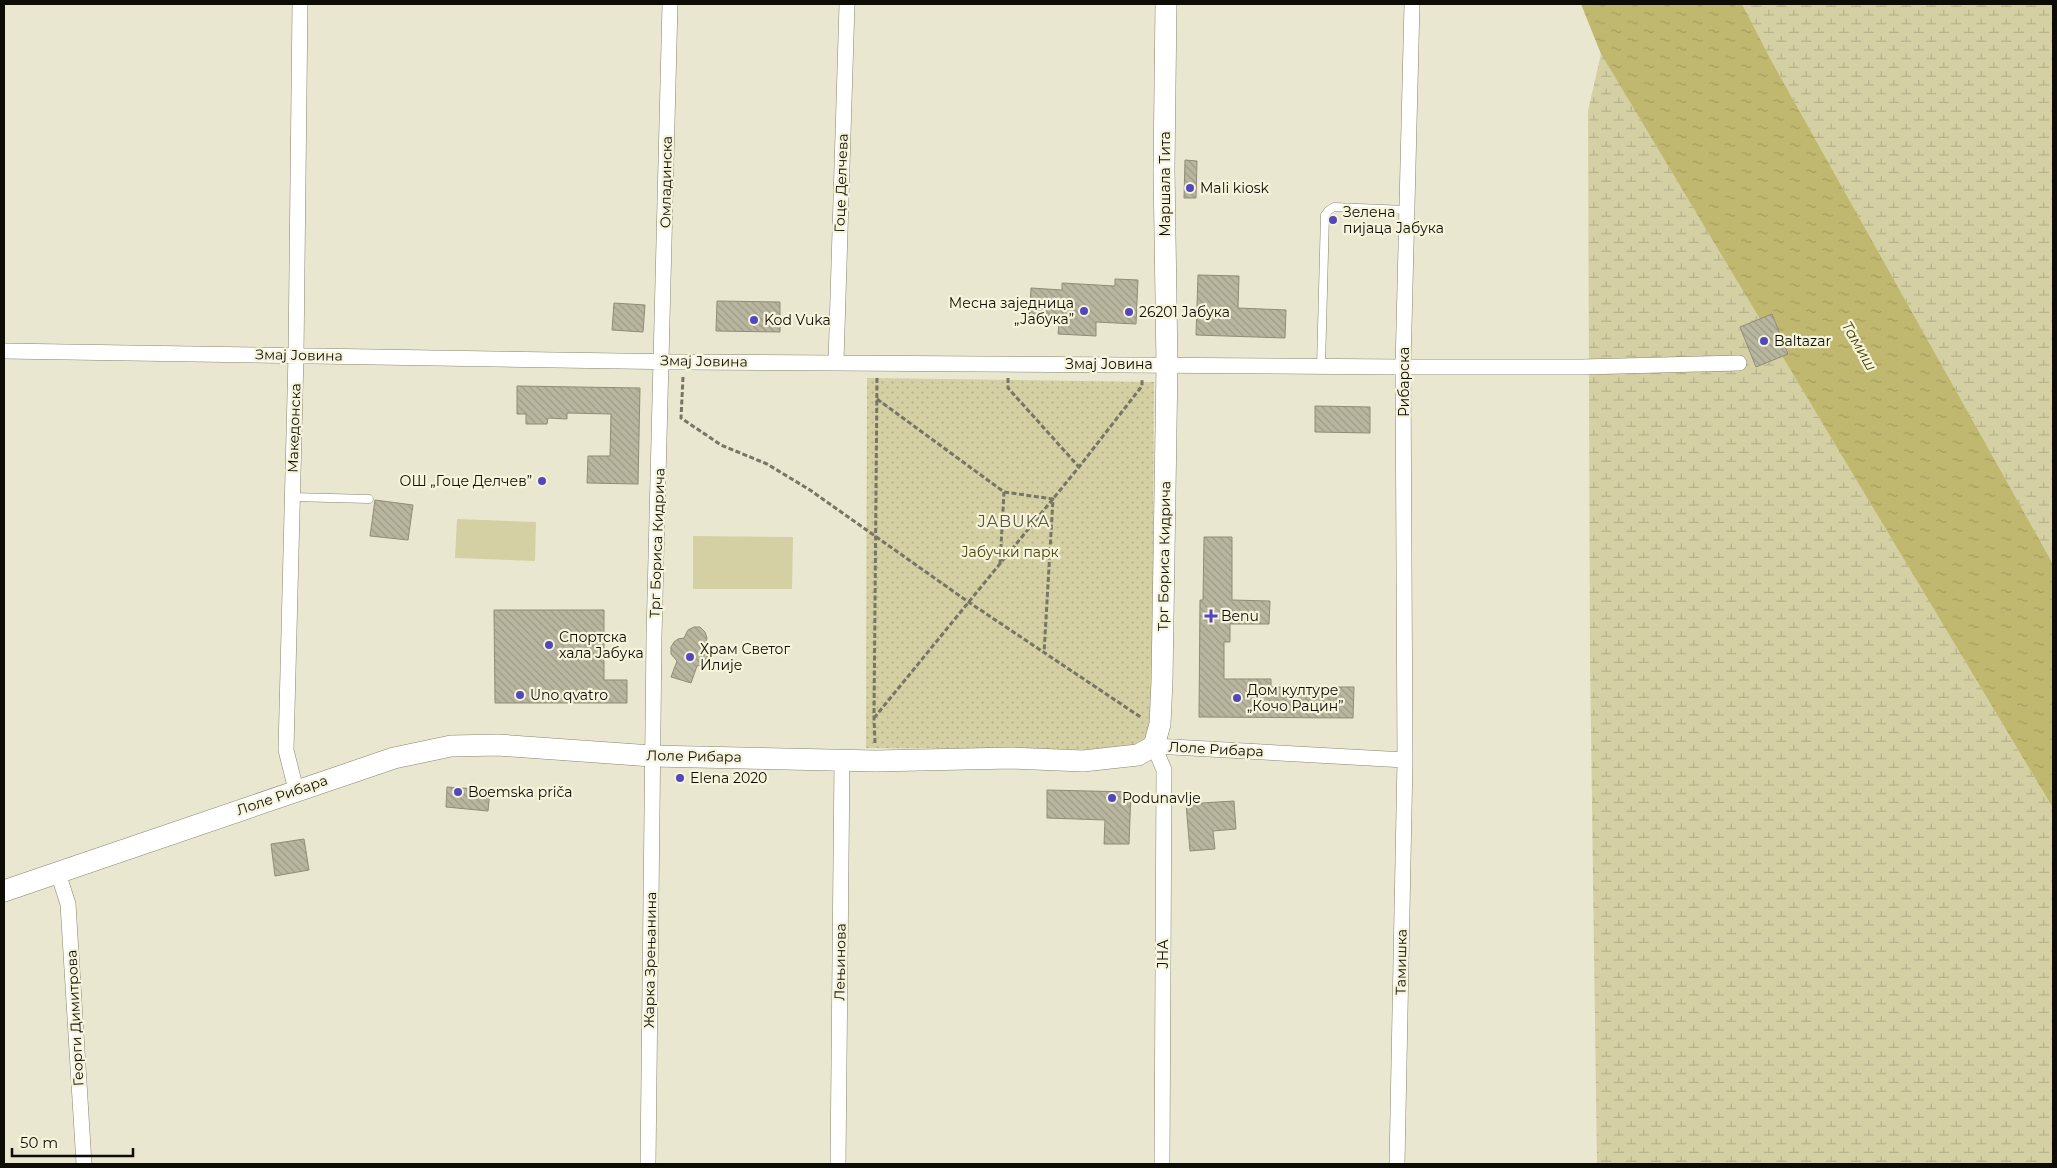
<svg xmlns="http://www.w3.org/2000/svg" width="2057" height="1168" viewBox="0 0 2057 1168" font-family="Montserrat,sans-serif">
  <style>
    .green { fill: url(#green-dots) }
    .wetland { fill: url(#wetland-marsh) }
    .pitch { fill: #d4d0a3 }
    .water { fill: url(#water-ripples) }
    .building { fill: url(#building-back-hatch); stroke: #8f8d76 }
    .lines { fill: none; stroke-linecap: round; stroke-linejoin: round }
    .lane-casing { stroke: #87856f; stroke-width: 9 }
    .street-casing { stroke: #87856f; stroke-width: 16 }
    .secondary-casing { stroke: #87856f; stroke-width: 22 }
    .path { stroke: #767566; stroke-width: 3; stroke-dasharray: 5 2.5; stroke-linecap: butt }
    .lane { stroke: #fff; stroke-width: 8 }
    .street { stroke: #fff; stroke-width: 15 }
    .secondary { stroke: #fff; stroke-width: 21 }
    .poi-dot { fill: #5446bd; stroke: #f7f4dc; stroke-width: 2 }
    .labels { text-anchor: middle; stroke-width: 4.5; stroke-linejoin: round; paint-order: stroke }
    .street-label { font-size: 14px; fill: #0d0d05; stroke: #f7f4dc }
    .poi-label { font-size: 14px; fill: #0d0d05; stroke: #f7f4dc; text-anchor: start }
    .park-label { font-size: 14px; fill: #4c450a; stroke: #f7f4dc }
    .water-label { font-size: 15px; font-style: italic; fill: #4a4307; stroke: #f7f4dc }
    .quarter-label { font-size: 16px; letter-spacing: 1px; fill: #585641; stroke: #f7f4dc }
  </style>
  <defs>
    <pattern id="green-dots" width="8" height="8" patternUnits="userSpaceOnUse" patternTransform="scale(1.25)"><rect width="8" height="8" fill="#d4d0a3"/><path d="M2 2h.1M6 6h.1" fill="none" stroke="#b5b18b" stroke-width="1.8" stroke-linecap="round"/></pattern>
    <pattern id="wetland-marsh" width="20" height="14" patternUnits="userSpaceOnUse" patternTransform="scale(1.25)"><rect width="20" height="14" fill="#d4d0a3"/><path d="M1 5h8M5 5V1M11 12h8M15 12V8" fill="none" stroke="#b5b18b"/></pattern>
    <pattern id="water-ripples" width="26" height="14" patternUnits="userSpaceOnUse" patternTransform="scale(1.25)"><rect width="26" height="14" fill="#c1b86f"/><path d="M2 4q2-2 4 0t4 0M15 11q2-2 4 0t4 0" fill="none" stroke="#a59d5f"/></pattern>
    <pattern id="building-back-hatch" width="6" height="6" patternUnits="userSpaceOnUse" patternTransform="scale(1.25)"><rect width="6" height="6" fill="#b8b69f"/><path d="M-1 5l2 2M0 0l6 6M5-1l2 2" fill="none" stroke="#9d9b87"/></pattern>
  </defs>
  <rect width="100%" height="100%" fill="#e9e7cf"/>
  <!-- green -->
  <path class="green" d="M867,378L1154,382L1152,722L1145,740L1127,750L866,748Z"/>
  <!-- wetland -->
  <path class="wetland" d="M1742,4H2053V564L1771,60Z
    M1601,54L2053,808V1164H1597L1590,661L1588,111Z"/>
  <!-- pitch -->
  <path class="pitch" d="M457,519L536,522L535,561L455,558Z
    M693,536L793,537L792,589H693Z"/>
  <!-- water -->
  <path class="water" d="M1581,4H1742L1771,60L2053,564V808L1601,54Z"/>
  <!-- building -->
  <path class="building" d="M1185,160L1197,161L1196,198H1184Z
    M1198,275L1239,276L1238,308L1286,310L1285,338L1196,335Z
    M1115,279L1138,280L1136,324L1096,322V336L1058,334L1059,324L1029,322L1031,288L1062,290V283L1115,286Z
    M717,301L780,302V332L716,331Z
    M614,303L645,305L643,332L612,330Z
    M1772,314L1788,354L1756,367L1740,327Z
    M517,386L640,388L638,484L587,483L588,456H610L611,414L567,413V419L548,418L547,424H526V414H517Z
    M1315,406L1370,407V433L1315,432Z
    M375,500L413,505L408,540L370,536Z
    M1204,537H1232V600L1270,601L1269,624H1230V642H1224V679H1271V687H1354L1353,718L1199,717L1200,600H1203Z
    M494,610H604V680H627V703H495Z
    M694,627H700L705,632L707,638L706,643L709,653L706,660L701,665L697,666L691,683L671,677L677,661L671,654V647L674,642L678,639L684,638L688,630Z
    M447,787L490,790L488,811L446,807Z
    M1047,790L1131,792L1129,844H1104L1105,820L1047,818Z
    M1234,801L1236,829L1213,831L1215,849L1190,851L1186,804Z
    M304,839L309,870L275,876L271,844Z"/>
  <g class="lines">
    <!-- lane casing -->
    <g class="lane-casing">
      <path id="lane" d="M1321,366L1325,215L1329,210L1334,207L1407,210
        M292,497L369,499"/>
    </g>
    <!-- street casing -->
    <g class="street-casing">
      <path id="street" d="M4,351L684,362L1403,367H1582L1739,363
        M836,362L847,4
        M296,790L286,750L296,355L300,4
        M58,873L68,904L84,1164
        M648,1164L654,637L670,4
        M838,1164L842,760
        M1162,1164L1164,770L1154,746L1405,760
        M1397,1164L1405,760L1403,367L1412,4"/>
    </g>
    <!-- secondary casing -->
    <g class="secondary-casing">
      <path id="secondary" d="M4,891L394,758L451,746L498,745L652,756L876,761L1012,758L1083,761L1138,755L1154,746L1160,724L1162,681L1167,365L1164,169L1166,4"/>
    </g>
    <!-- path -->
    <path class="path" d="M683,377L681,418L721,445L767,464L810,490L967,601L1142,718
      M1008,378V388L1079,467
      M877,399L1004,492L1053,499L1044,653
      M1000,564L1004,492
      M874,718L1079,467L1142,386V380
      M875,743L874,718L877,377"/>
    <!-- lane -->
    <use href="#lane" class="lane"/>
    <!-- street -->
    <use href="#street" class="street"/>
    <!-- secondary -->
    <use href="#secondary" class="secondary"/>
  </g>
  <!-- markers -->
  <g class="poi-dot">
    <circle cx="1190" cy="188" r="5"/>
    <circle cx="1333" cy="220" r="5"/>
    <circle cx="1084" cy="311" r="5"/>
    <circle cx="1129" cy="312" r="5"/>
    <circle cx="754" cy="320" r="5"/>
    <circle cx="1764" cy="341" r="5"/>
    <circle cx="542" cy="481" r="5"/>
    <path d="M1208.5 608.5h5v5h5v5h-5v5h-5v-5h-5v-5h5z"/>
    <circle cx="549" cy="645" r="5"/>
    <circle cx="690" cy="657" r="5"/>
    <circle cx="520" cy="695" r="5"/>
    <circle cx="1237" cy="698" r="5"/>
    <circle cx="680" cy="778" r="5"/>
    <circle cx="458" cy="792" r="5"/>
    <circle cx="1112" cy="798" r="5"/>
  </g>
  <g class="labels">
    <!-- street labels -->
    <g class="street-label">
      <text transform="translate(666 182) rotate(-89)" y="5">Омладинска</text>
      <text transform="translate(841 183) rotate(-88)" y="5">Гоце Делчева</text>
      <text transform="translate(1165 184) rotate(-90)" y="5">Маршала Тита</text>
      <text transform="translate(299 355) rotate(1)" y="5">Змај Јовина</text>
      <text transform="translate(704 361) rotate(1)" y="5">Змај Јовина</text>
      <text x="1109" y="369">Змај Јовина</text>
      <text transform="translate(1404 382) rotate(-90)" y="5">Рибарска</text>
      <text transform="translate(294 428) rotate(-88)" y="5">Македонска</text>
      <text transform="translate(657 543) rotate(-88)" y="5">Трг Бориса Кидрича</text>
      <text transform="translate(1164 556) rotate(-89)" y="5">Трг Бориса Кидрича</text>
      <text transform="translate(1216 749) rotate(3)" y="5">Лоле Рибара</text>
      <text transform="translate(694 756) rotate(1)" y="5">Лоле Рибара</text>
      <text transform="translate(282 795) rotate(-19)" y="5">Лоле Рибара</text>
      <text transform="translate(1163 954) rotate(-90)" y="5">ЈНА</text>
      <text transform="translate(650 960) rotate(-89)" y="5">Жарка Зрењанина</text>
      <text transform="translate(840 962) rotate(-89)" y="5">Лењинова</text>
      <text transform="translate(1401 962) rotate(-89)" y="5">Тамишка</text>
      <text transform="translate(75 1018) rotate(-93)" y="5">Георги Димитрова</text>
    </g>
    <!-- poi labels -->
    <g class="poi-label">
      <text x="1200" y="193">Mali kiosk</text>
      <text x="1343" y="217">Зелена<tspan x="1343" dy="16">пијаца Јабука</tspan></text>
      <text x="1074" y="308" text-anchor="end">Месна заједница<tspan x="1074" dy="16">„Јабука”</tspan></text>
      <text x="1139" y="317">26201 Јабука</text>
      <text x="764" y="325">Kod Vuka</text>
      <text x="1774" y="346">Baltazar</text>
      <text x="532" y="486" text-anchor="end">ОШ „Гоце Делчев”</text>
      <text x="1221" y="621">Benu</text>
      <text x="559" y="642">Спортска<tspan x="559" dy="16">хала Јабука</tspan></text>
      <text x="700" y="654">Храм Светог<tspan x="700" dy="16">Илије</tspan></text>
      <text x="1247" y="695">Дом културе<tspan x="1247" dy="16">„Кочо Рацин”</tspan></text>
      <text x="530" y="700">Uno qvatro</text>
      <text x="690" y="783">Elena 2020</text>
      <text x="468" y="797">Boemska priča</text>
      <text x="1122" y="803">Podunavlje</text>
    </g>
    <!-- park labels -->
    <g class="park-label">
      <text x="1010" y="557">Јабучки парк</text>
    </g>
    <!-- water labels -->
    <g class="water-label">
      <text transform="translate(1859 346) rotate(60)" y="5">Тамиш</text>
    </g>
    <!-- quarter labels -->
    <g class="quarter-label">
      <text x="1014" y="527">JABUKA</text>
    </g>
  </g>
  <!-- border -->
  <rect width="2057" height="1168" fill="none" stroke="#0d0d05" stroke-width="10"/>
  <!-- scale -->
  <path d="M12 1148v8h121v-8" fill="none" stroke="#0d0d05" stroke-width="2.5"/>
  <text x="20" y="1148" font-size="15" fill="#0d0d05" stroke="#f7f4dc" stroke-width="4" paint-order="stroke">50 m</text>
</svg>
